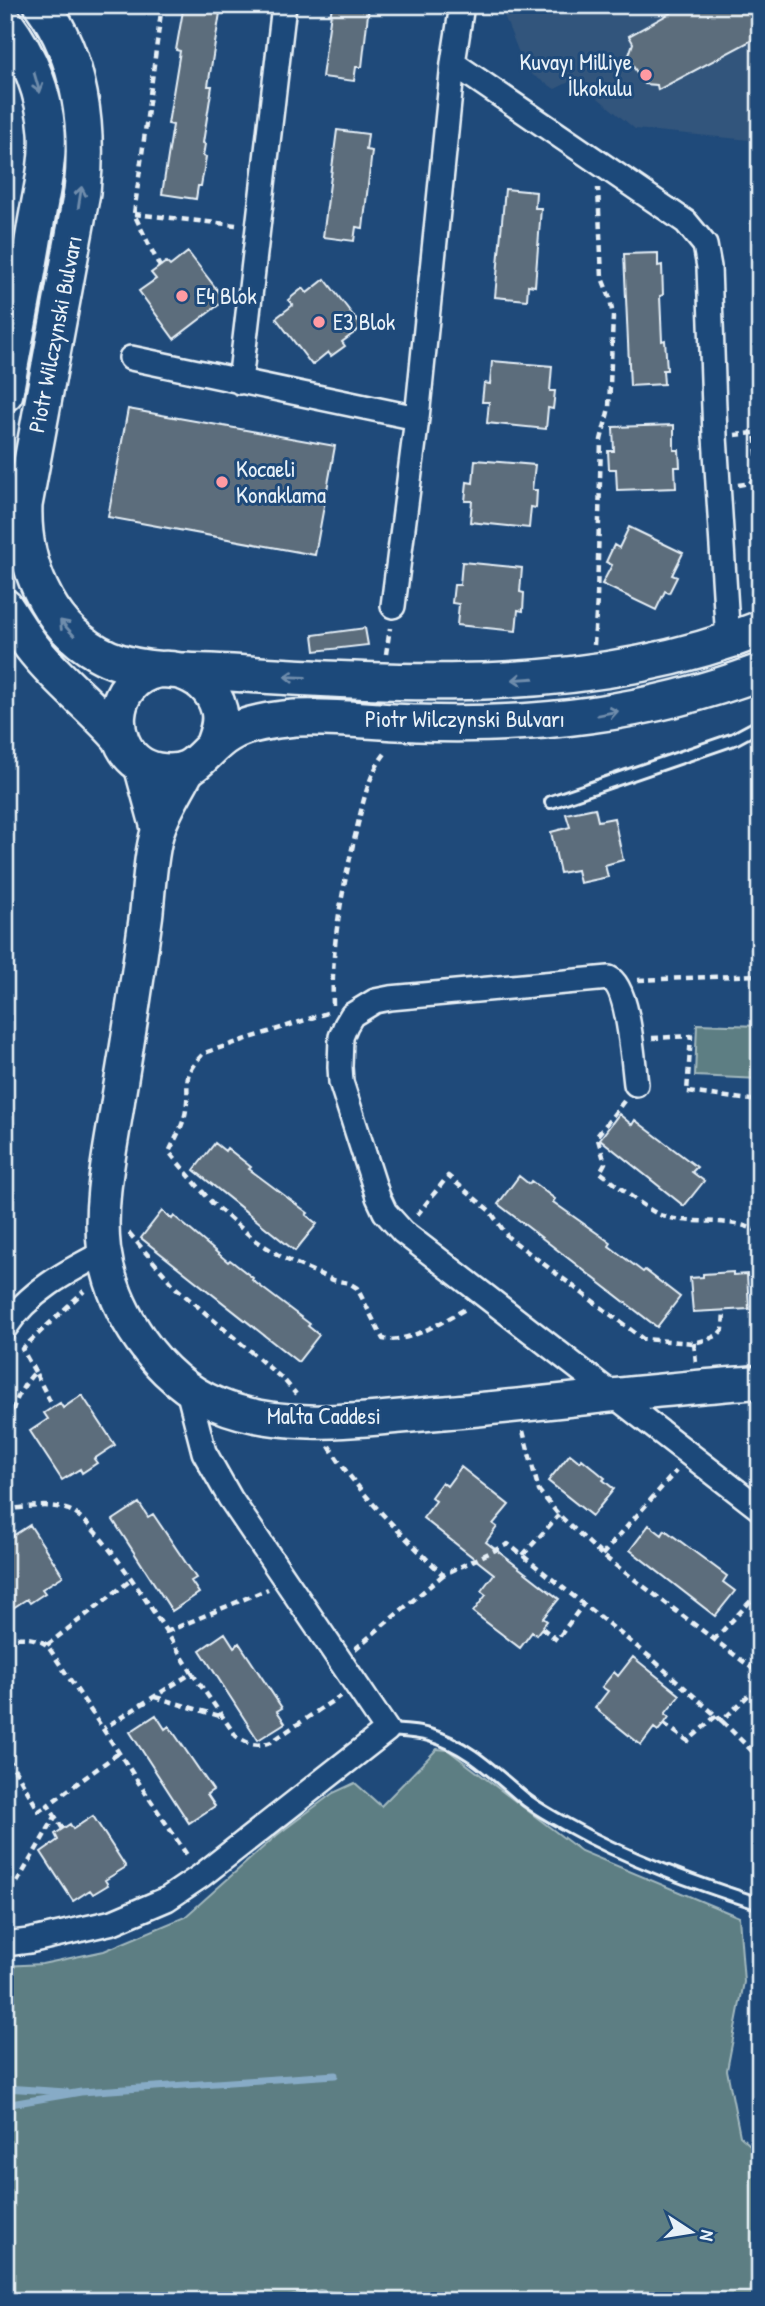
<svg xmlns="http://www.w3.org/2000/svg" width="765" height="2306" viewBox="0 0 765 2306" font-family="'Patrick Hand',sans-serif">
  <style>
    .built { fill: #31547b }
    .green { fill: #5d7e83; stroke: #a2b8be; stroke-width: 2 }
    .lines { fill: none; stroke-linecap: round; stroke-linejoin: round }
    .stream { stroke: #87abc6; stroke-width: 7 }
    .building { fill: #5b6d7c; stroke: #e8f1f8; stroke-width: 2 }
    .lane-casing { stroke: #e8f1f8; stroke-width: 16 }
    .street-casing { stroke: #e8f1f8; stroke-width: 28 }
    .secondary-casing { stroke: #e8f1f8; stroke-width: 37 }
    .primary-casing { stroke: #e8f1f8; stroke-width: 40 }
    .path { stroke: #e8f1f8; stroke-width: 4.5; stroke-dasharray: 7 5; stroke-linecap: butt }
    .lane { stroke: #1f4a7a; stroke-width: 10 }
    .street { stroke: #1f4a7a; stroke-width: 23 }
    .secondary { stroke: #1f4a7a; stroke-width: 32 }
    .primary { stroke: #1f4a7a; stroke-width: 35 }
    .oneway { stroke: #6f8dac }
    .poi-dot { fill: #ff9aa2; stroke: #1f4a7a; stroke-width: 2.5 }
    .labels { text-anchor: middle; stroke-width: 6; stroke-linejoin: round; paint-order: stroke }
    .poi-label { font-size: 23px; fill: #e8f1f8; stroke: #1f4a7a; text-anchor: start }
    .street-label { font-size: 23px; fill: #e8f1f8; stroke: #1f4a7a }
  </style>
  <rect width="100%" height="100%" fill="#1f4a7a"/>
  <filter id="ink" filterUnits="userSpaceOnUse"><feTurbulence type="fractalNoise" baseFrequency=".0143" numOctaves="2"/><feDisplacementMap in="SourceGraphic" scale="14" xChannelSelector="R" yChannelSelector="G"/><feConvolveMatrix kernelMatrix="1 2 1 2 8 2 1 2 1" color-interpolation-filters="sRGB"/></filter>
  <g filter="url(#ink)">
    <!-- built -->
    <path class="built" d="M500,5H760V141L635,129L575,79L555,89L526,71Z"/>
    <!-- green -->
    <path class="green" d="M697,1024L760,1026V1079L695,1076Z
      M437,1749L448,1750L581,1851L739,1917L744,1982L727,2070L740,2136L760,2154V2301H382L320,2290L268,2301H5V1966L42,1964L104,1951L185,1917L277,1835L333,1793L355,1783L381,1806Z"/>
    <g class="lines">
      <!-- stream -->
      <path class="stream" d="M5,2088L66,2092
        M5,2105L81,2092L335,2075"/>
    </g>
    <!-- building -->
    <path class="building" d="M184,5H218L217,13H220L208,86H212L203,143L205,144L203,156L206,157L201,186H198L196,199L162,194L173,125L168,124L180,51L176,50Z
      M332,5H369L362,67H356L354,81L322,77Z
      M685,5H760V36L658,90L657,85L644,84L628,58L633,43L629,36Z
      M337,130L368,134L366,150L372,151L363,228L356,227L354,241L323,237Z
      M505,189L536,192L535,208H541L535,286L528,285L527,300L495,297Z
      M188,252L225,300L174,339L139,291L156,279L151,273L166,262L170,266Z
      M658,253V266L662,265L663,295L660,296L662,341L665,340L667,370H663L664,384L630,386L624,254Z
      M325,279L362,327L342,342L345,346L331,356L328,352L312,365L276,318L293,305L288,300L303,288L307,293Z
      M492,361L552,366L550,391H555L553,409L548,408L546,429L487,423L489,402H482L484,383L490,384Z
      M128,409L335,446L315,555L108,517Z
      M674,425V450H679L680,467H675L676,488L617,490L616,469H609L608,451H614L613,427Z
      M475,460L535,465L532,490H537L536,508L531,507L529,528L470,522L472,501H465L467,482L473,483Z
      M629,527L683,553L672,575L677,577L669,593L665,591L656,610L602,584L612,565L606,562L614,545L619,548Z
      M462,562L522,568L520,592L524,593L523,611L518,610L516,631L457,625L459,604L452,603L454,585H460Z
      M365,628L368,645L315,651L313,635Z
      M595,808L598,821L614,818L623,860L605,865L608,877L580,883L577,870L560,873L551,832L570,827L566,814Z
      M619,1114L632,1125L635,1120L697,1167L692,1172L704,1181L684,1206L600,1139Z
      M215,1143L225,1151L227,1148L251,1167L249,1169L308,1213L306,1215L317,1224L295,1251L194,1170Z
      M519,1176L529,1184L531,1181L555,1199L553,1202L611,1243L609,1246L643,1272L645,1270L680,1297L657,1327L498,1204Z
      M162,1211L172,1219L174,1216L228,1262L230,1260L253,1278L252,1280L310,1324L308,1326L319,1335L298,1362L141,1238Z
      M733,1272V1275L747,1274L749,1309L693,1312L690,1278L703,1277V1274Z
      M82,1395L115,1445L94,1459L97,1463L82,1473L80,1469L62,1480L30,1431L48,1419L44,1413L60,1403L63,1408Z
      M570,1454L580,1462L582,1459L605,1478L603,1480L614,1489L592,1516L548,1481Z
      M461,1467L509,1505L493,1524L497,1527L486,1542L559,1599L543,1618L547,1621L536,1635L532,1632L520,1648L473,1612L486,1595L481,1591L494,1574L423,1518L436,1501L431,1497L442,1482L447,1486Z
      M139,1503L148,1517L153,1514L196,1578L191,1581L199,1593L172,1611L113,1520Z
      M30,1525L63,1576L42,1589L45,1593L30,1603L27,1599L5,1613V1541Z
      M649,1525L662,1535L665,1530L727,1576L723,1582L735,1591L715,1616L630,1550Z
      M225,1633L234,1647L239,1643L282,1708L277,1711L285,1723L258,1740L200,1650Z
      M633,1657L680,1695L665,1714L669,1717L664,1724L658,1731L654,1728L641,1745L595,1708L608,1691L602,1687L614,1672L618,1676Z
      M156,1715L165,1729L169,1726L213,1790L207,1794L215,1806L189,1823L130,1732Z
      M93,1816L126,1867L105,1880L108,1885L93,1894L90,1890L73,1901L41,1852L58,1840L55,1834L70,1824L73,1829Z"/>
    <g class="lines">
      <!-- lane casing -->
      <g class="lane-casing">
        <path id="lane" d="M551,802L734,739L760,725
          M387,1730C401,1731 415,1731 429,1735C467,1745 497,1776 526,1800C538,1809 554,1818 567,1825C627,1859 695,1883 760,1904"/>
      </g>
      <!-- street casing -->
      <g class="street-casing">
        <path id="street" d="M453,63L686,222L705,245L709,267L715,436L728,641
          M131,358L417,418
          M240,382L284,5
          M393,606L417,418L453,63L462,5
          M636,1084C633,1062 629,987 609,978L390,998L375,1001L352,1015L346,1025L341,1037L340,1067L341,1082L378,1197L385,1212L403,1232L760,1509
          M5,1328C28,1292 68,1271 105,1252
          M5,1944L29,1941L113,1922L167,1899L201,1876L387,1730L230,1498L204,1452L188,1390"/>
      </g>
      <!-- secondary casing -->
      <g class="secondary-casing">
        <path id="secondary" d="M140,764L158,830
          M189,768C179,788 165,809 158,830C150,854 149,890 146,916C138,976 129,1035 119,1094C112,1144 98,1199 104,1249C112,1311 157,1379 216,1404C285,1433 366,1419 438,1413C545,1404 652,1389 760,1382"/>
      </g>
      <!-- primary casing -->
      <g class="primary-casing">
        <path id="primary" d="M42,5C81,58 89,129 82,192L24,505C22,562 46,624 98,653C134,674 190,670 232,673C407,685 595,695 760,629
          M5,23C29,55 44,92 47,132C49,164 40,198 35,229C26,283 15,338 5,393
          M5,607C15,622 24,638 36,652C61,683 94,708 120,738
          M213,746C217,735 222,723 219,710C209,668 150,653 125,692C107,722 122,765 158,771C198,778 201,750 229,734C247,723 274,720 295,718C336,716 377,722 417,723C536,727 648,714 760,672"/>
      </g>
      <!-- path -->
      <path class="path" d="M134,214L236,225
        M160,267L134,214L162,5
        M735,435L755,433L759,471
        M738,485L750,483L759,471
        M594,645L597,599L601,440L609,408L613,317L610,298L602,278L598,188
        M386,654L390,628
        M638,980L760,975
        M333,1005C331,945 341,898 354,840C362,810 366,775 388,750
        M327,1013L204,1053C179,1078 191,1080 186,1110C184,1124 175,1139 169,1152L213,1204L255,1240L283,1258L333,1280L349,1283L357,1288L383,1339C408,1344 446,1320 467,1308
        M652,1038L691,1036L687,1092L759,1101
        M624,1101L597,1136L605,1163L600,1172C615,1183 647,1211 663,1216C694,1226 730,1216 760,1232
        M417,1215L448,1176L490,1211L508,1237L643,1339L694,1343L709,1339L718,1335L723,1329L724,1310
        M129,1233L176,1288L285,1381L296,1394
        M694,1343L696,1363
        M35,1372L22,1349L84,1291
        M523,1431L539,1491L559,1515L602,1555L760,1674
        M5,1434C12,1410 18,1390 35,1372L53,1407
        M329,1446C360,1496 402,1534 443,1575L508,1544L650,1657L722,1721L760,1684
        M5,1510C25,1507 51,1503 69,1510C102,1524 171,1639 192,1673L104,1728
        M523,1555L559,1515
        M602,1555L676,1471
        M542,1628L557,1640L584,1603
        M166,1632L268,1589
        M5,1639C21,1637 33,1636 47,1645L189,1858
        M713,1641L760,1591
        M47,1645L131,1580
        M355,1649L443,1575
        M192,1673L236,1736C249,1745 257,1747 271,1742L340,1696
        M155,1697L223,1717
        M722,1721L760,1759
        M664,1724L688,1741L716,1716
        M5,1764L11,1763L39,1811L48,1805
        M63,1829L48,1805L120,1752
        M5,1903L55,1817"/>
      <!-- lane -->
      <use href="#lane" class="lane"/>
      <!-- street -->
      <use href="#street" class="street"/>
      <!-- secondary -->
      <use href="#secondary" class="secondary"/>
      <!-- primary -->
      <use href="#primary" class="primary"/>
    </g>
    <!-- one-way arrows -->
    <defs><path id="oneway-shaft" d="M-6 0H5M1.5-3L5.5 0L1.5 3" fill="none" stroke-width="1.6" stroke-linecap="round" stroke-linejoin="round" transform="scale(1.75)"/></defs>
    <g class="oneway">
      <use href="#oneway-shaft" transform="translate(37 83) rotate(74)"/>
      <use href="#oneway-shaft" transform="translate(80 197) rotate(-81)"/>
      <use href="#oneway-shaft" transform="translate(67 628) rotate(-132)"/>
      <use href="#oneway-shaft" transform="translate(295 677) rotate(-178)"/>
      <use href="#oneway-shaft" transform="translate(523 679) rotate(176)"/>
      <use href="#oneway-shaft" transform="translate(608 713) rotate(-11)"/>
    </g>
  </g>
  <!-- markers -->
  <g class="poi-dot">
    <circle cx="646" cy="75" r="7"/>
    <circle cx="182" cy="296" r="7"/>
    <circle cx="319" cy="322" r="7"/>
    <circle cx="222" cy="482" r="7"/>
  </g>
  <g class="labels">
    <!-- poi labels -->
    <g class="poi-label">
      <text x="632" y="70" text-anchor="end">Kuvayı Milliye<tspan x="632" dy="26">İlkokulu</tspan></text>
      <text x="196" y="304">E4 Blok</text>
      <text x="333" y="330">E3 Blok</text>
      <text x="236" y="477">Kocaeli<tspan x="236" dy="26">Konaklama</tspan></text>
    </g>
    <!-- street labels -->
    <g class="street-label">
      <text transform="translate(55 334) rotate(-79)" y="8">Piotr Wilczynski Bulvarı</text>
      <text x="465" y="727">Piotr Wilczynski Bulvarı</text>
      <text x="324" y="1424">Malta Caddesi</text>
    </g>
  </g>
  <!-- margin -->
  <rect width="765" height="2306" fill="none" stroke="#1f4a7a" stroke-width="28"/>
  <rect x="14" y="14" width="737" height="2278" fill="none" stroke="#e8f1f8" stroke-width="2.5" filter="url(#ink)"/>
  <!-- north arrow -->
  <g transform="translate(691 2232) rotate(102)" stroke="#1f4a7a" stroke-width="5" paint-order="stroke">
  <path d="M0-5L12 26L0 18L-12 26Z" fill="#e8f1f8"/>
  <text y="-10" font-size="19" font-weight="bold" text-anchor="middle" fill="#e8f1f8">N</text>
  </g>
</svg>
